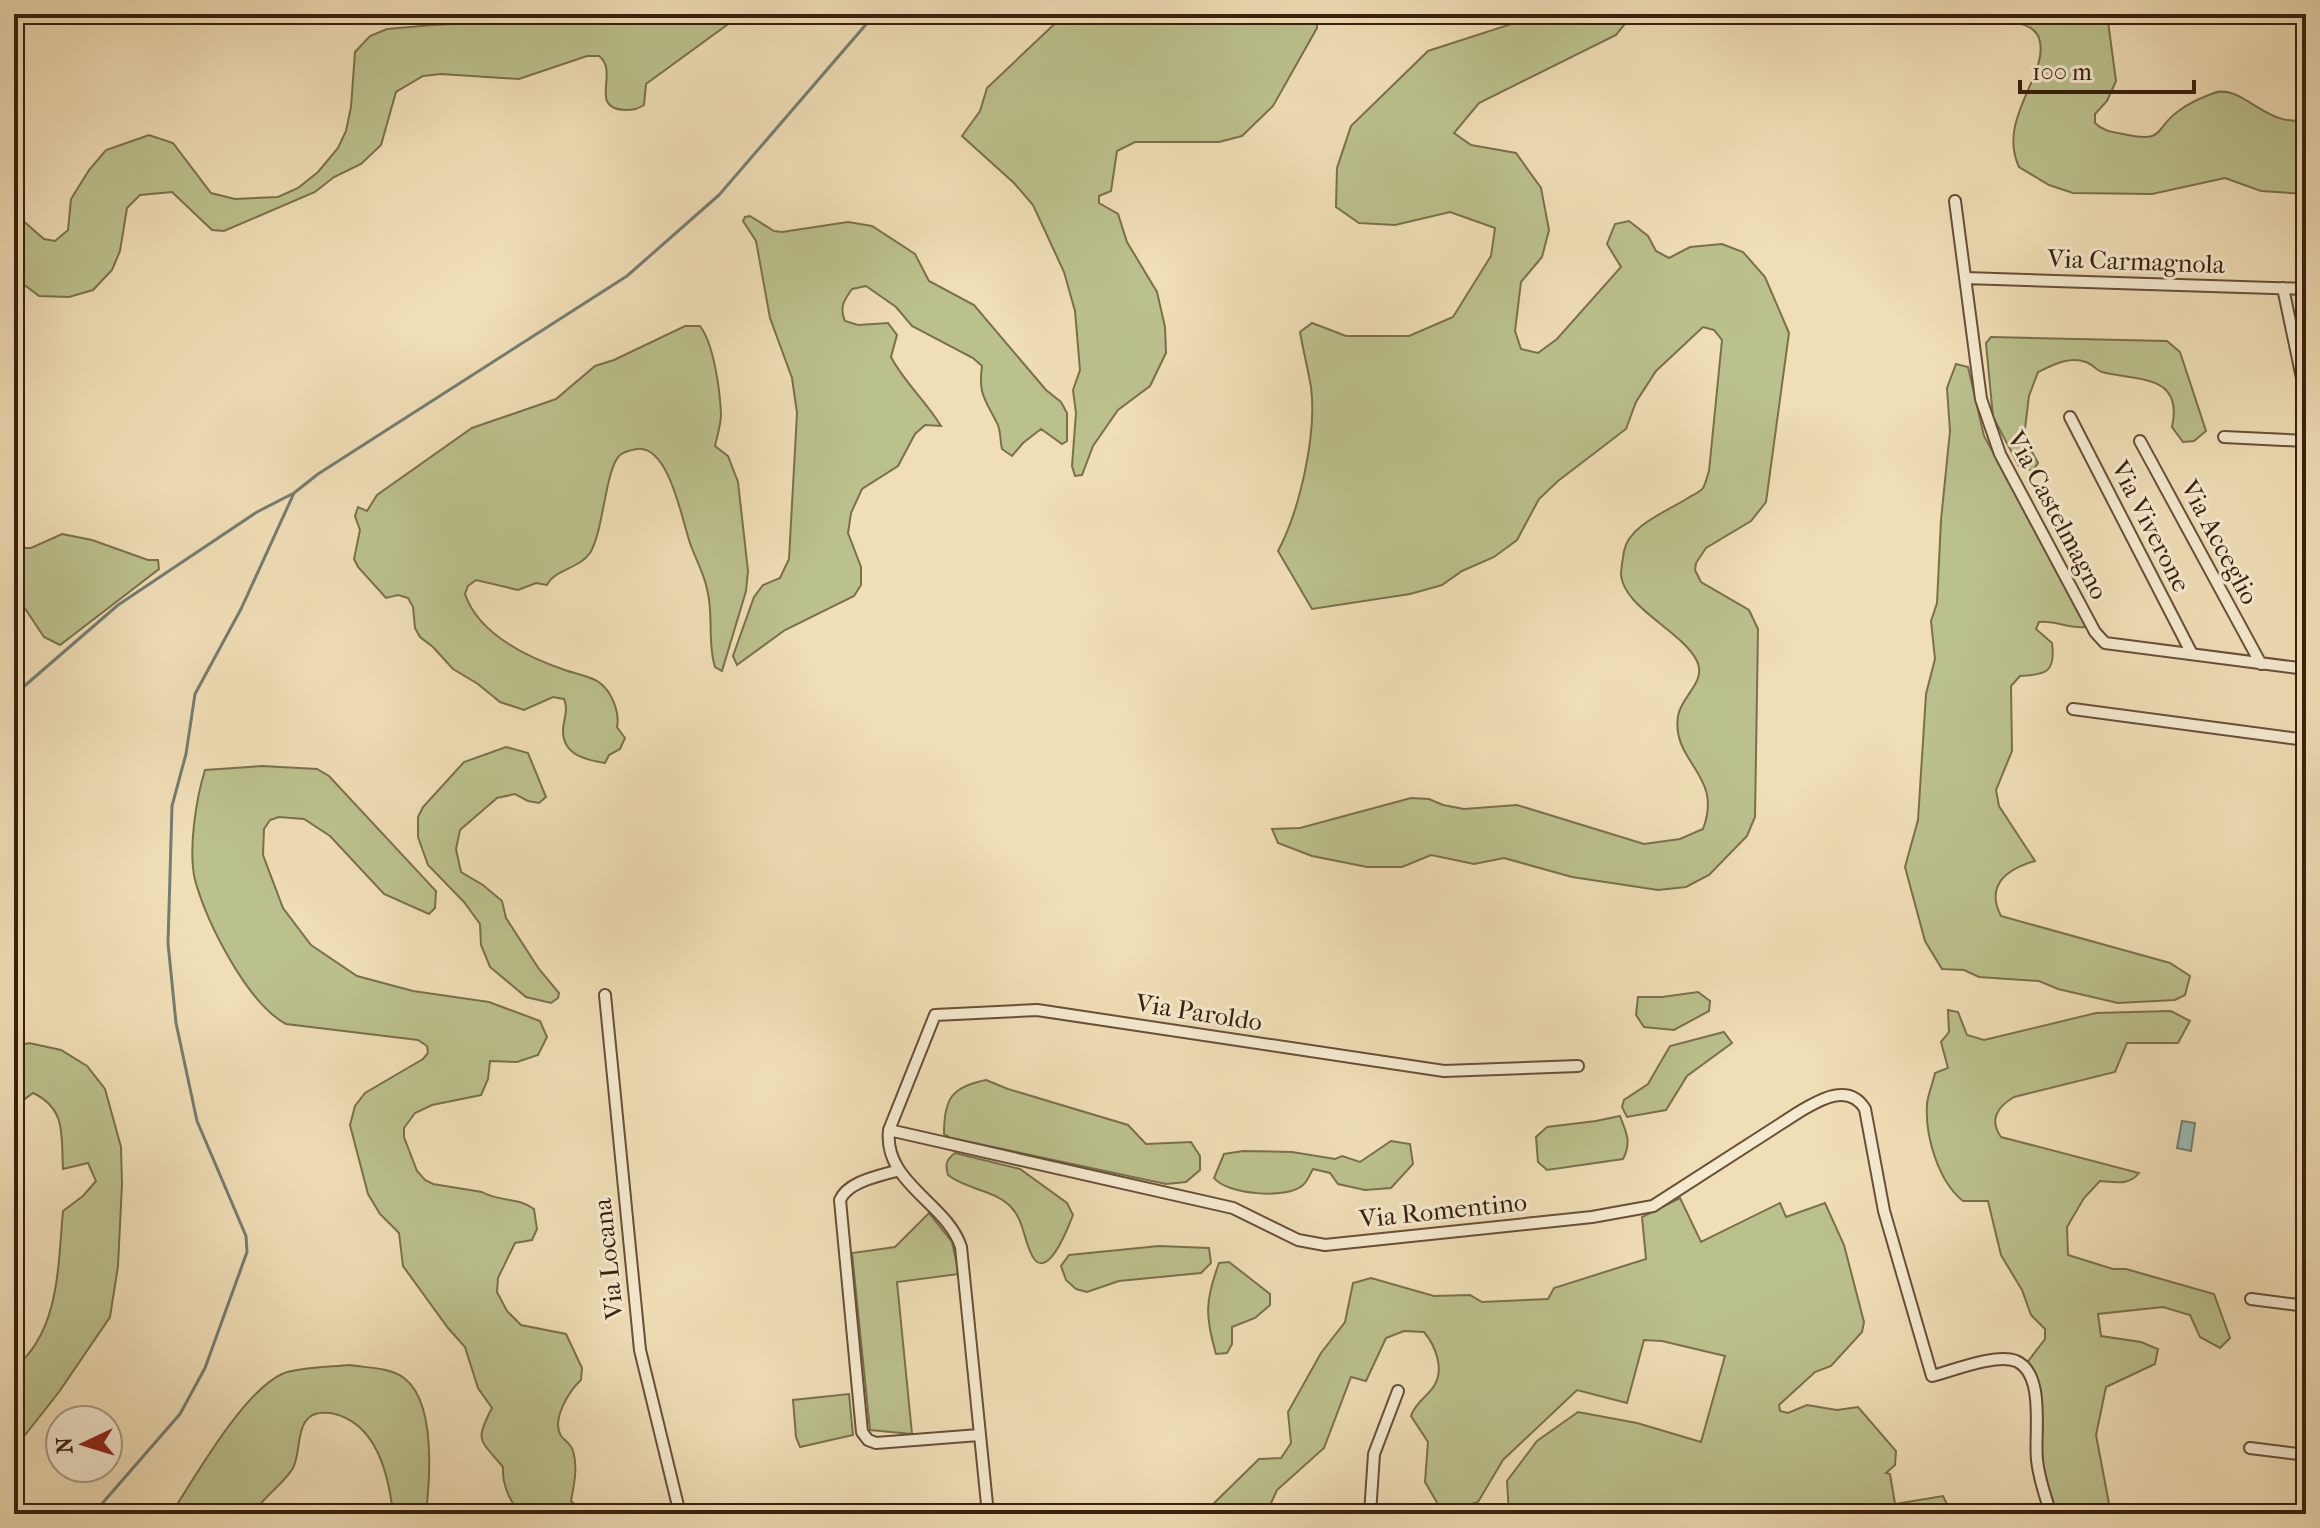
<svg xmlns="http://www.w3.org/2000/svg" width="2320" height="1528" viewBox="0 0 2320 1528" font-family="'IM FELL French Canon',serif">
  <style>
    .green { fill: #bbc18d; stroke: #7a704d; stroke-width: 2 }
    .water { fill: #9bbbb4; stroke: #747d71; stroke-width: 2 }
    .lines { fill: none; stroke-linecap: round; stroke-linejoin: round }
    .stream { stroke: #747d71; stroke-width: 3 }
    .street-casing { stroke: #684f37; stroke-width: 14 }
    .street { stroke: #f5ead0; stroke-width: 10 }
    .labels { text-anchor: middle; stroke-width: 6; stroke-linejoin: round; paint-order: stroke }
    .street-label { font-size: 26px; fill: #3a1f0d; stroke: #f5ead0 }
  </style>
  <rect width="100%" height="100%" fill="#f0deb6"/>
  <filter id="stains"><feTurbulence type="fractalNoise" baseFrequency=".0025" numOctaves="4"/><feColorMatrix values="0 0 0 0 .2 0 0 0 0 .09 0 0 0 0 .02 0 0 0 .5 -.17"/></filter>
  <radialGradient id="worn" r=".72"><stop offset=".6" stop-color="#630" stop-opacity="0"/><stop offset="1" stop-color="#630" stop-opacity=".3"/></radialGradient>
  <!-- green -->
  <path class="green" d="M649,14H739L731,22L646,84L644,105C637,109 634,110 626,110C587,109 620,72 599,56H587L519,79L441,74L423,76L396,92L381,145L361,164L334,177L315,192L224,231L212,230L172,192L140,195L127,208L120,251L112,270L93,290L69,297L39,296L14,277V213L44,239L55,241L68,230L71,199L89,170L106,150L149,135L173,143L211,193L235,199L278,197L298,188L318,172L338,148L346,131L351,107L355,52L370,36L387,29L433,25L572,18L614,23Z
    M1065,14L1317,16V28L1273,106L1242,136L1219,142H1135L1117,151L1111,191L1099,196V203L1118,214L1127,242L1157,292L1165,327L1166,353L1150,386L1118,410L1093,446L1082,475L1075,476L1072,466L1076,413L1073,390L1080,370L1075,311L1064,272L1033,205L1014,183L962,136L980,111L987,88Z
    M1542,14H1633L1616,35L1479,103L1454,133L1471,145L1516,153L1541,188L1549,230L1542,257L1521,282L1515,331L1521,349L1538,353L1557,339L1621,267L1607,244L1615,224L1629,221L1648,236L1656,251L1669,258L1690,247L1722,244L1743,252L1765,277L1789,333L1766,502L1751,521L1706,548L1696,563L1695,570L1701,582L1749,610L1758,629L1755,817L1747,836L1709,875L1686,887L1658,890L1572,877L1504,858L1474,864L1431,855L1402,867H1367L1312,856L1278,843L1272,829L1300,828L1411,798L1429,799L1443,805L1464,809L1517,805L1644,844L1680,839L1703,829C1724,774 1671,763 1678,716C1681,696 1707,682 1697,661C1682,631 1624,608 1621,575C1621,568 1623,558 1624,551C1629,525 1668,511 1688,498C1693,495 1700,492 1703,488C1706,483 1707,476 1709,471L1722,340L1714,330L1703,327L1656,371L1636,402L1626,429L1558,481L1539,499L1517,540L1494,557L1462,571L1442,585L1410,594L1312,609L1278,551C1300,510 1317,433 1311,387C1308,369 1303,350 1300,332L1312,323L1346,336H1409L1453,317L1491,256L1495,228L1450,212L1395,225L1359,223L1336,207L1337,168L1351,126L1428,51Z
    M1905,14H2107L2116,81L2107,101L2095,114V123C2103,131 2112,132 2123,134C2167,144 2153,128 2180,110C2189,103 2203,97 2214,93C2242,83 2268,130 2306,119V194L2261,191L2225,178L2152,194L2073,193L2049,185L2019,167C1996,118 2051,73 2039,38C2028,6 1934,29 1905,14Z
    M750,216L774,231L782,232L848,222L872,226L915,254L929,281L974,305L1046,390L1061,402L1067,413V441L1062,444L1041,429L1023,443L1012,456L1002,449C1000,441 1001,430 997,423C985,399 978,394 982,366L973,358L912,326L896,307L866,286L852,289C844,300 839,308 845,321L858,325L888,323L897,335L891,357C904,382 926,401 941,426L925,425L915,434L898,466L862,489L851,513L848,533L861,567V585L854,596L785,630L737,665L733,656L754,597L763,585L780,578L789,559L797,413L792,378L770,318L756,241L743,221L745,217Z
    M685,326H700C714,344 720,391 721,414C721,425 717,436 715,446L728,456L738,482L748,571L746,591L722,671L715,667C707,642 714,614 707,589C704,573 695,558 690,543C682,520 669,445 637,449C631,450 625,451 620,455C605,469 604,530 590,553C579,569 555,569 547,585L536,583L518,590L476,580L468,586L465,594C479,635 527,657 565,670C575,674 592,676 600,683C612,692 620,713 617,727L625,738L620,749L609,755L605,763C586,760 563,755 563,731C563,720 569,710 564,699L553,697L524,710L500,702L478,684L453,669L433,647L420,637L415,628L413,607L408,598L398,595L386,598L358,567L354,559L360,530L355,516L358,507L367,511L377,495L472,428L556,399L595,366L614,360Z
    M1991,337L2167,341L2180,352L2206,431L2194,441L2183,442L2172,427C2184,373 2136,381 2102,372C2096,370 2092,364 2086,362C2069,356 2053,365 2038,372L2029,396L2024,437L2038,463L2033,471L2019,466L1993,417L1986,343Z
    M1956,364L1968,367L1984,436L2084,618L2085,627C2068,629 2056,620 2039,622L2036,629L2052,643C2056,672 2046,675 2020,676L2011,686L2012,751L1996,790L1999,806L2035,861C2007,869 1985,885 2001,916L2170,963L2190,976L2185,995L2175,1000L2118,1003L2058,989L2039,981L1979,977L1964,970L1942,969L1925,941L1905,867L1918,820L1926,694L1935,659L1931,621L1937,603L1941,520L1950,431L1947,388Z
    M62,534L92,540L148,560H158L159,569L60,645L44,637L14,592V545L18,548H31Z
    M506,747L528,753L546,797L539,803L528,801L515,794L497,798L460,830L456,849L461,872L483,885L502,901L506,918L539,969L559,993L558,998L551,1003L526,997L490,967L481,945L480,924L464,902L428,865L418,837V817L423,807L464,762Z
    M262,766L317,769L329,776L436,891L435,908L429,914L384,894L330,836L304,819L279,817L270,820L264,829L263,855L283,908L311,945L357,976L413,991L489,1002L540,1021L547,1037L538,1055L517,1062L490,1061L488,1079L481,1095L432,1105L415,1113L404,1128V1137L417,1171L425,1180L433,1184L482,1192C498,1202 519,1197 534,1209L537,1229L532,1240L515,1243L498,1278L497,1292L507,1311L521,1325L566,1334L582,1368L581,1380C569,1391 551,1420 561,1436C565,1441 571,1444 573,1451C578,1467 574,1485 571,1501L585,1514H520C510,1500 502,1486 503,1467C480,1439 474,1442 492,1408L478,1388L465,1347L448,1328L403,1266L399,1233L380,1214L368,1194L350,1125L355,1106L365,1093L423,1059L428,1053L427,1046L418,1040L286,1024C247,1003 207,923 195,880C188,850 196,799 205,770Z
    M1698,992L1710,1001L1709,1011L1674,1030L1644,1027L1636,1015L1638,997H1662Z
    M1948,1010L1958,1012L1967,1035L1984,1040L2096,1013L2171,1011L2190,1021L2178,1043H2127L2115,1072L2014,1097C1997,1107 1989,1120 2001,1137L2139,1173C2129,1186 2114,1182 2100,1181L2084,1198L2067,1227L2068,1255L2113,1269H2126L2214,1294L2230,1338L2220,1348L2200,1337L2190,1315L2163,1307L2098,1314L2101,1336L2141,1342L2158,1349L2155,1364L2106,1387L2096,1435L2111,1514H2057L2040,1459L2026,1364L2045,1339V1329L2031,1315L2022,1290L2001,1255L1988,1201H1963C1938,1181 1925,1136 1927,1104C1928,1094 1933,1083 1935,1073L1948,1068L1941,1042L1949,1032Z
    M1724,1032L1732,1043L1687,1076L1666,1110L1627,1117L1622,1107L1624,1100L1648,1084L1670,1046Z
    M29,1043L61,1050L87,1066L105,1089L121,1147L122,1184L118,1266L110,1317L59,1392L25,1435L14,1440V1368C60,1332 58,1264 63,1211L83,1196L96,1181L88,1163L63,1169C61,1136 67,1109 33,1093L14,1107V1047Z
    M986,1080L1008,1089L1128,1125L1146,1144L1191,1142L1200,1156V1170L1186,1182L1166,1184L951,1138L944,1134C944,1099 951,1087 986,1080Z
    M1620,1116C1626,1132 1632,1142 1623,1159L1547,1170L1538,1162L1536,1137L1547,1127L1596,1121Z
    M1391,1141L1410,1144L1413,1164L1391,1188L1365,1190L1338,1184L1330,1173L1313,1169C1310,1174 1307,1182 1303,1185C1287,1200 1226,1194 1214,1178L1224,1154L1243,1151L1292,1152L1335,1159L1342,1156L1360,1162Z
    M955,1153L1020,1169L1067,1203L1073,1215C1069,1225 1045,1290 1030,1251C1023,1235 1023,1219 1010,1206C994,1190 965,1189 948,1175C945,1164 946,1160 955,1153Z
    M1680,1198L1701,1242L1780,1203L1786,1217L1825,1203L1844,1245L1864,1322L1862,1332L1831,1366L1815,1372L1779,1405L1780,1411L1788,1413L1807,1405L1837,1410L1858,1407L1896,1451L1895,1465L1886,1473L1890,1474L1895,1504L1943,1496L1952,1514H1509L1507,1481L1537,1441L1578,1412L1637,1423L1701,1442L1725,1356L1662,1341L1644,1340L1627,1403L1577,1390L1503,1460L1478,1502L1449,1511L1439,1506L1425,1482L1428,1442L1411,1416C1415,1403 1427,1397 1434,1386C1445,1369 1435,1345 1424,1332L1404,1331L1386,1338L1366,1381L1351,1377L1324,1448L1277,1490L1266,1514H1203L1259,1459L1281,1458L1291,1443L1288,1412L1321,1353L1345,1322L1353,1283L1371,1278L1434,1296L1470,1295L1482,1302L1548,1299L1554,1288L1646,1259L1642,1217Z
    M929,1213L952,1242L959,1274L897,1282L912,1434L870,1430L852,1253L895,1247Z
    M1159,1246L1209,1248L1211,1263L1201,1273L1119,1281L1087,1292L1076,1289L1066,1280L1061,1266L1069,1255Z
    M1229,1262L1270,1294V1305L1255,1318L1232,1327V1344L1227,1353L1216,1354C1205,1316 1205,1301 1219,1263Z
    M350,1365C366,1368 390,1367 404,1378C436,1402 430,1478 426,1514H393C389,1476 377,1425 335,1414C328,1412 317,1412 311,1416C296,1426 301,1452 293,1468C286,1481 263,1498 252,1514H171C195,1477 243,1392 282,1374C298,1367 332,1367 350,1365Z
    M849,1394L853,1435L800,1447L796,1437L793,1400Z"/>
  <!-- water -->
  <path class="water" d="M2182,1121L2195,1123L2191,1151L2177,1148Z"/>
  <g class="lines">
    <!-- stream -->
    <path class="stream" d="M14,695L118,605L257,512L292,494
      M93,1514L180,1414L205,1368L247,1252L246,1236L197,1121L176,1023L168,943L172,806L186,754L195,694L241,609L294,493L318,474L627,276L719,195L875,14"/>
    <!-- street casing -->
    <g class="street-casing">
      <path id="street" d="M1955,201L1981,399L2000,454L2095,632L2105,643L2306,669
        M1965,278L2306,289
        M2283,288L2306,397
        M2070,417L2192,654
        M2224,437L2306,441
        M2140,441L2261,664
        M2073,709L2306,740
        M605,995L640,1350L680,1514
        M889,1130L935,1015L1037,1010L1444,1071L1578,1066
        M899,1170C880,1176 848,1181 840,1200L862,1432L868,1440L876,1443L979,1435
        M2251,1299L2306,1306
        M2250,1448L2306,1455
        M988,1514L961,1247C947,1203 883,1183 889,1130L1233,1208L1298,1240L1325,1245L1592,1217L1653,1206L1799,1112C1819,1100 1849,1082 1865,1109L1884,1211L1932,1376C1952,1371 1996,1353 2016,1361C2046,1374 2034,1435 2037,1460C2039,1479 2045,1496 2051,1514
        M1370,1514L1374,1454L1398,1391"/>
    </g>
    <!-- street -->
    <use href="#street" class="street"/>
  </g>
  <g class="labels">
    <!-- street labels -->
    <g class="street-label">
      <text transform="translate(2136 261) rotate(2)" y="9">Via Carmagnola</text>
      <text transform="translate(2058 515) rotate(62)" y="9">Via Castelmagno</text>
      <text transform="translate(2151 526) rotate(63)" y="9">Via Viverone</text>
      <text transform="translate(2220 542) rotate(62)" y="9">Via Acceglio</text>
      <text transform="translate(1199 1012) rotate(9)" y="9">Via Paroldo</text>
      <text transform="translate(1443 1210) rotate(-6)" y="9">Via Romentino</text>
      <text transform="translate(608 1259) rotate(-96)" y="9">Via Locana</text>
    </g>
  </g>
  <!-- margin -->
  <rect width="2320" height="1528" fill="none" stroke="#f0deb6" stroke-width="48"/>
  <rect x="16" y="16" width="2288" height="1496" fill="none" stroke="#3a1f0d" stroke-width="4"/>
  <rect x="24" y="24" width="2272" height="1480" fill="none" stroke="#3a1f0d" stroke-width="2"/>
  <!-- north arrow -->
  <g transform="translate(84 1444) rotate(266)"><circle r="38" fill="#f5ead0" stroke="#aa9982" stroke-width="2"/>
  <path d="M0-6L14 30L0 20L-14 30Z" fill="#8f2418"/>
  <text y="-12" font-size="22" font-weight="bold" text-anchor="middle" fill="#3a1f0d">N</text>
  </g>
  <!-- scale -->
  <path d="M2020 80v12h174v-12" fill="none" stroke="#3a1f0d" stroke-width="4"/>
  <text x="2032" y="80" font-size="24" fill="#3a1f0d" stroke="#f5ead0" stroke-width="6" paint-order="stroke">100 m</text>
  <rect width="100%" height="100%" filter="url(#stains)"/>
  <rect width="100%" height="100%" fill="url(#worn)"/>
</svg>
